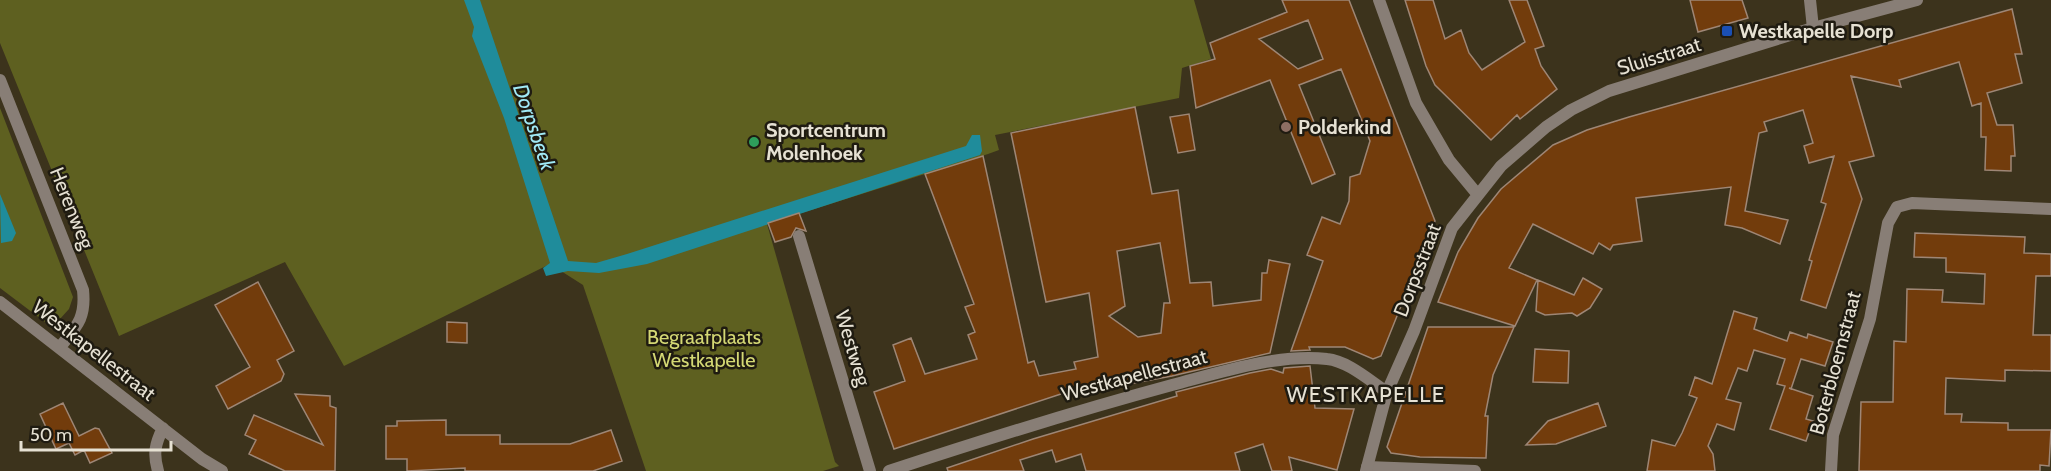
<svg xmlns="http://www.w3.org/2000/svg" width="2051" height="471" viewBox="0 0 2051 471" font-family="Cabin,sans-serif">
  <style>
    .green { fill: #5e6020 }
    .water { fill: #1f8c9b }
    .building { fill: #723c0c; stroke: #9e8675; stroke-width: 1.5; fill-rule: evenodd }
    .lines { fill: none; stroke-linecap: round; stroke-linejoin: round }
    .minor { stroke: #887e76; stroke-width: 12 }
    .tertiary { stroke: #887e76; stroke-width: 12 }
    .transit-dot { fill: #1a4fb4; stroke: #1f1b11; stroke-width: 2 }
    .education-dot { fill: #8d6e63; stroke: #1f1b11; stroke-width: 2 }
    .leisure-dot { fill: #2e9e5b; stroke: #1f1b11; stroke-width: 2 }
    .labels { text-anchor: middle; stroke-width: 5; stroke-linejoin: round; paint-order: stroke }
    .poi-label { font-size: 20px; font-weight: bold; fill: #e6e1d3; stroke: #1f1b11; text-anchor: start }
    .street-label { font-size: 20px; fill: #e6e1d3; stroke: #1f1b11 }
    .park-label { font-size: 20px; fill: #d4d874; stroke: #1f1b11 }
    .water-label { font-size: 21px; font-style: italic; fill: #a1eaf7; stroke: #1f1b11 }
    .quarter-label { font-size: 22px; letter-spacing: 1.5px; fill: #e6e1d3; stroke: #1f1b11 }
  </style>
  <rect width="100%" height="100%" fill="#3c331c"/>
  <!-- green -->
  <path class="green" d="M0,0H1194L1211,59L1182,68L1179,98L995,135L999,150L988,154L767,224L835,462L839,466L823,471H646L583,285L550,264L344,366L285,262L119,336L0,43Z
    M0,108L73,297L69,309L59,320L45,322L0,288Z"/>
  <!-- water -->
  <path class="water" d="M464,0H480L568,261L596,263L627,254L966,146L972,135H980L982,151L980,155L647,264L599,273L568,271L546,276L543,268L550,263L504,118L472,36L474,27Z
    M0,194L16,233L12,241L1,243Z"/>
  <!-- building -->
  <path class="building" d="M1282,0H1349L1435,221L1381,356L1373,359L1345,347H1309L1310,350L1291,351L1323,261L1307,255L1322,217L1340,224L1349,201L1350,177L1360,174L1370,141L1341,69L1299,85L1335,174L1312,184L1270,80L1196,108L1190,66L1215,59L1210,43L1287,12ZM1308,20L1323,59L1298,69L1259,39Z
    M1405,0H1433L1445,39L1461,30L1469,53L1482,70L1525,42L1509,0H1527L1544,46L1535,49L1541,66L1557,89L1520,119L1517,115L1491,140L1435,85L1426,66Z
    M1690,0H1742L1748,18L1698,32Z
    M2012,9L2022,54H2015L2022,83L1987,93L1997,125H2013L2015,156H2011V171L1985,170L1986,137H1981V103L1972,106L1959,62L1899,80L1901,87L1851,76L1874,156L1849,162L1862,199L1826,308L1801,300L1812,261L1809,260L1826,204L1821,202L1834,156L1809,163L1804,146L1813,143L1803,110L1764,122L1767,131L1759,133L1745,211L1788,220L1780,244L1742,228L1725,225L1731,187L1636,198L1642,241L1613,245L1610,250L1599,243L1593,254L1533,224L1509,268L1537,280L1515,326L1438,302L1458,252L1478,218L1501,189L1553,145L1587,130L1629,117Z
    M1135,107L1152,194L1178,190L1190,283L1211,282L1213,306L1261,300L1262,273H1267L1269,260L1290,264L1270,353L1172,376L1065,396L1064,393L894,449L874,392L905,381L893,345L911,338L925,374L977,359L968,335L975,332L965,307L974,304L925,174L983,156L1028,363L1034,361L1039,376L1076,369L1074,362L1098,357L1089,293L1046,302L1011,133ZM1160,243L1170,303H1164L1161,333L1138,337L1109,316L1125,306L1117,251Z
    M1189,114L1195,150L1178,153L1170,117Z
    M799,213L806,231L796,228L791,237L775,242L768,223Z
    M1915,233L2025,237L2024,253L2051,254V276H2036L2033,335H2051V371L2005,370V381L1946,378L1945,414H1962L1961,422L2008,423V430H2051L2049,466L2040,465V471H1859L1861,402H1893L1894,341L1906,342L1907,289L1943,290L1942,302L1984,304L1985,274L1946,272V258L1914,257Z
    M1583,278L1602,289L1590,308L1577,316L1572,313L1545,315L1536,311L1538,280L1574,295Z
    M258,282L294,351L277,360L284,374L281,381L228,409L216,386L250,367L215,305Z
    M1734,311L1757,318L1754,329L1787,341L1790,332L1807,338L1808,334L1833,342L1825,366L1801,359L1791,389L1789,388L1813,396L1806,419L1813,421L1806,441L1770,429L1785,386L1777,384L1785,359L1754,350L1747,371L1738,368L1726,399L1741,403L1734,430L1717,424L1708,446L1713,454L1715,471H1647L1652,440L1675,446L1682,433L1697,398L1689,395L1695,377L1712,384Z
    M447,322L467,323V343L447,342Z
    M1428,327H1514L1493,375L1485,416H1488L1486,458L1420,457L1391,453L1387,447Z
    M1535,349L1569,351L1568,383L1533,382Z
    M1310,366L1315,408L1354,409L1337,470L1289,457L1292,471H1272L1263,444L1235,453L1240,471H1086L1081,454L1056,462L1052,450L1020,460L1024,471H948L947,468L1033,439L1177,396L1176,392L1250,373L1271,369L1283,373L1284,368Z
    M295,394L330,396V406L336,408L335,471H285L249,454L256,440L245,435L254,415L323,445Z
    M63,403L79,436L95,428L99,429L112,453L90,463L84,450L75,455L69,443L56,449L40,414Z
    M1598,403L1606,426L1556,444L1526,445L1548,421Z
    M446,420V435H500V444H570L611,430L622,461L593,471H465V468L407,471V459H386V426H397V421Z"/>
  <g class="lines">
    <!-- minor -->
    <path class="minor" d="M1810,0L1813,28
      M0,80L83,290C86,318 77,326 60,347
      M799,236L870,471
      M0,302L202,459L222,471
      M1367,467L1475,471
      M158,471C153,454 155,444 163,428
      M889,471C983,440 1076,411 1172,385C1218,373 1279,353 1327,359C1348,361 1370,381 1387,392
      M1831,471L1833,435L1870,319L1888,223L1897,207L1912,203L2051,209"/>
    <!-- tertiary -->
    <path class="tertiary" d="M1379,0L1416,103L1449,160L1478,195
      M1366,471L1387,392L1414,331L1452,228L1501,166L1546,127L1571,110L1609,91L1813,28L1917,0"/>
  </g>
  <!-- markers -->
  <rect class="transit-dot" x="1721" y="25" width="12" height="12" rx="3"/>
  <circle class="education-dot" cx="1286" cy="127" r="6"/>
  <circle class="leisure-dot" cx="754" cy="142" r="6"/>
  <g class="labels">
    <!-- poi labels -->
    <g class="poi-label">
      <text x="1739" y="38">Westkapelle Dorp</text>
      <text x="1298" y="134">Polderkind</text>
      <text x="766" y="137">Sportcentrum<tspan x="766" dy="23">Molenhoek</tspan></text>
    </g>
    <!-- street labels -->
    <g class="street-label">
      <text transform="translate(1659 56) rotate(-17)" y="7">Sluisstraat</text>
      <text transform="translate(72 208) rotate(68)" y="7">Herenweg</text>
      <text transform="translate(1417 270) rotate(-69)" y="7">Dorpsstraat</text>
      <text transform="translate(853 348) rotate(73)" y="7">Westweg</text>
      <text transform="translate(94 350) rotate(38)" y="7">Westkapellestraat</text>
      <text transform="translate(1835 363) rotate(-75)" y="7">Boterbloemstraat</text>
      <text transform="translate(1134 375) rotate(-15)" y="7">Westkapellestraat</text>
    </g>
    <!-- park labels -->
    <g class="park-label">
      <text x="704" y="344">Begraafplaats<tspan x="704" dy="23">Westkapelle</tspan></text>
    </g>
    <!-- water labels -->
    <g class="water-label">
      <text transform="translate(534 127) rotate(71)" y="7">Dorpsbeek</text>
    </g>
    <!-- quarter labels -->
    <g class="quarter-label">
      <text x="1366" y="402">WESTKAPELLE</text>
    </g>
  </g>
  <!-- scale -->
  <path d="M21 441v9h150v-9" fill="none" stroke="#e6e1d3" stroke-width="3"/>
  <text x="30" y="441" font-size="18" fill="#e6e1d3" stroke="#1f1b11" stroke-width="4.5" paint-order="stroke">50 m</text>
</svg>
